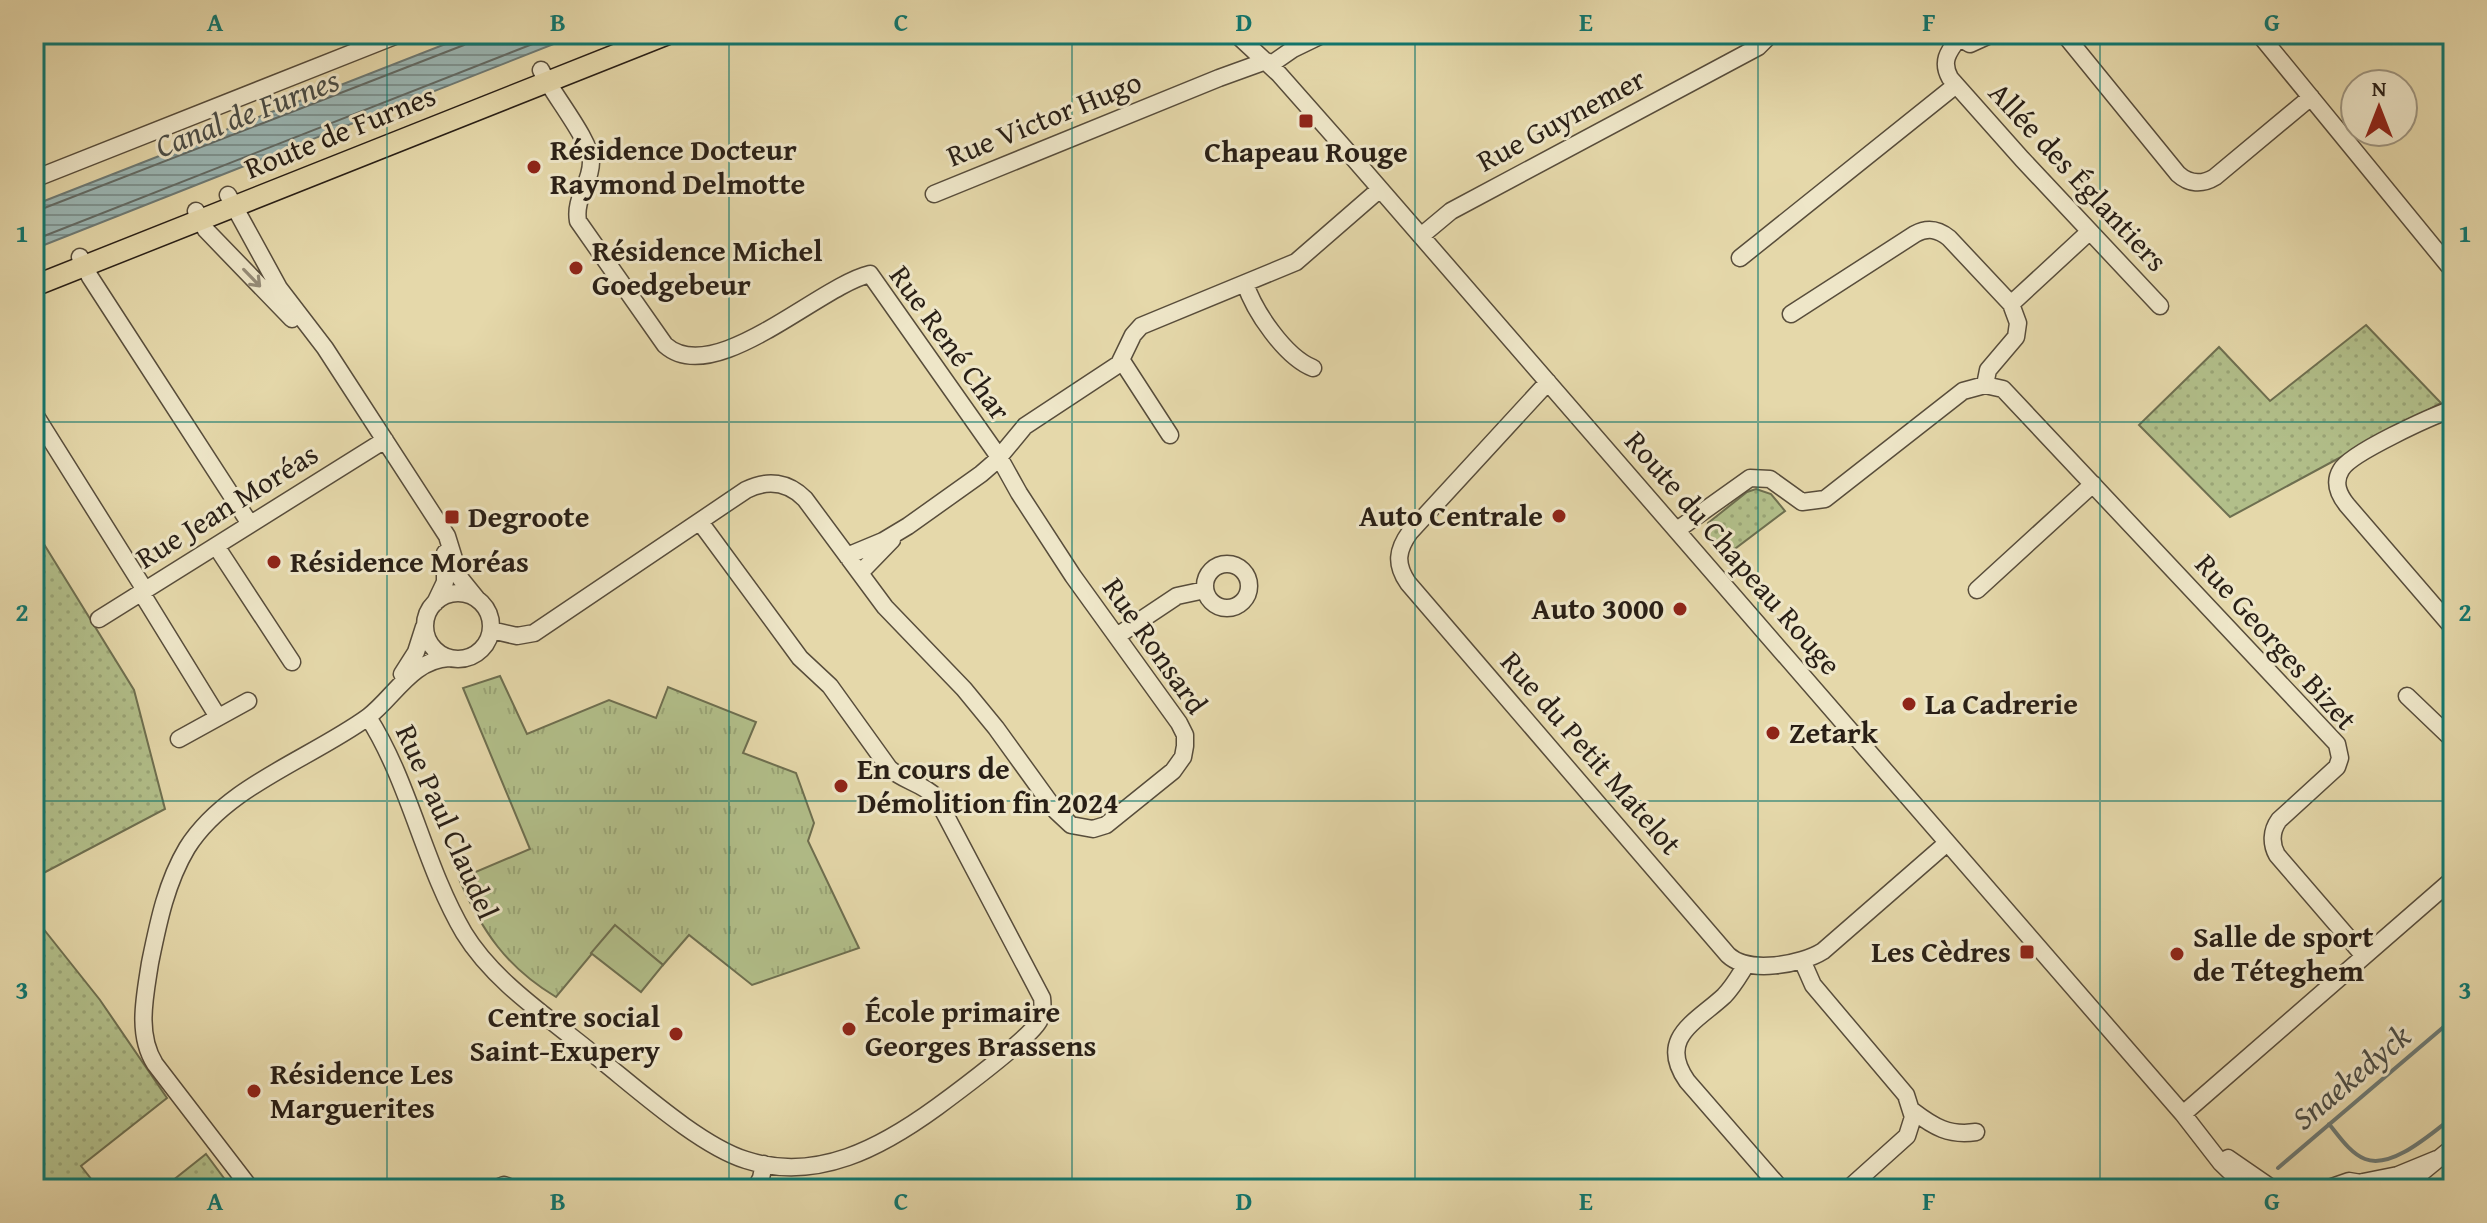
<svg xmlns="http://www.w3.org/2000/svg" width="2487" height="1223" viewBox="0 0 2487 1223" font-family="'Gentium Book Plus',serif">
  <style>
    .grass { fill: url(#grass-dots); stroke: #6e6f50; stroke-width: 2 }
    .park { fill: url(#park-tufts); stroke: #6e6f50; stroke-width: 2 }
    .pitch { fill: #b2bf8a; stroke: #6e6f50; stroke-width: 2 }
    .water { fill: url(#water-rules); stroke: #6d7a75; stroke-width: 2 }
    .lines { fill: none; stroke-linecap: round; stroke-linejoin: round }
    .shore { stroke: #626b66; stroke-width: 2 }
    .stream { stroke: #6d7a75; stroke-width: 4 }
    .minor-casing { stroke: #584d3b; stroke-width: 19 }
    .major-casing { stroke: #291f16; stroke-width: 23 }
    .minor { stroke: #eee6c8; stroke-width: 16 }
    .major { stroke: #e5d8aa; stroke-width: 20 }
    .oneway { stroke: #958c78 }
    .grid { fill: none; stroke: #0f766e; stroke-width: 2; stroke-opacity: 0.55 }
    .poi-dot { fill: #8f2418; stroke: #eee6c8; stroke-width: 3 }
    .labels { text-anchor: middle; stroke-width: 6; stroke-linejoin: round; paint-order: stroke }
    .street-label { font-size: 30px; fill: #291f16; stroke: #eee6c8 }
    .poi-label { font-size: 30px; font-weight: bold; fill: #291f16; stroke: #eee6c8; text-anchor: start }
    .water-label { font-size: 32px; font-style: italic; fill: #4b4d46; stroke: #eee6c8 }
    .neatline { fill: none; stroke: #0f766e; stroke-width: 3 }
    .grid-label { font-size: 26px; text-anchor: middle; font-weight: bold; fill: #0f766e }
  </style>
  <defs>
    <pattern id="grass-dots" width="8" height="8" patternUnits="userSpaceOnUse" patternTransform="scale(2)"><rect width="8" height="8" fill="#b2bf8a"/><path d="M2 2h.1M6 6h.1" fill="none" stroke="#99a476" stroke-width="1.8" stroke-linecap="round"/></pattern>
    <pattern id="park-tufts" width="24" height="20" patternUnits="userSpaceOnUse" patternTransform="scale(2)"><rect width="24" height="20" fill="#b2bf8a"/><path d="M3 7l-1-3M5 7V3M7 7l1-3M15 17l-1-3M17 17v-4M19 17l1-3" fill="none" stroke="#99a476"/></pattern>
    <pattern id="water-rules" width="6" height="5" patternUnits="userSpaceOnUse" patternTransform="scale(2)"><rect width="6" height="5" fill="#9bb7b5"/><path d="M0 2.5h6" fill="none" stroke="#7e9492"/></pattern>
  </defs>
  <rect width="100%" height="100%" fill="#e5d8aa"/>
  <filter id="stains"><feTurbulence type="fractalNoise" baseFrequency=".0025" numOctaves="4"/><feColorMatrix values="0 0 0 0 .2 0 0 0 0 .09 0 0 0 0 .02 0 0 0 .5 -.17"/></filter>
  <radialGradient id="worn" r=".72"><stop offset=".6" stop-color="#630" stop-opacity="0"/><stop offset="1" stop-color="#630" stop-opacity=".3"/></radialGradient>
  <!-- grass -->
  <path class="grass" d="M2366,325L2441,403L2230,517L2139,425L2219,347L2270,401Z
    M1756,489L1771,494L1785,511L1724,557L1706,535L1708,523L1747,492Z
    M34,528L134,690L165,809L34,878Z
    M34,917L100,1000L167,1098L81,1166L99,1189H34Z
    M206,1154L232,1189H162Z"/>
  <!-- park -->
  <path class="park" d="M500,676L527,734L609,700L656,718L668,687L756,722L743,753L796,773L814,823L808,841L859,948L752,985L689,935L663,965L615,926L556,997C506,967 482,931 459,879L530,849L463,688Z"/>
  <!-- pitch -->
  <path class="pitch" d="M615,925L663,965L641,992L591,953Z"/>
  <!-- water -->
  <path class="water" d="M471,34H579L34,249V205Z"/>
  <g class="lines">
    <!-- shore -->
    <path class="shore" d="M34,212L464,45L469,40L470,34
      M34,240L558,34"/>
    <!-- stream -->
    <path class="stream" d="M2329,1124C2339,1136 2350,1153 2365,1159C2392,1170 2433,1132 2453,1117
      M2278,1168L2453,1019"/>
    <!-- minor casing -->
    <g class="minor-casing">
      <path id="minor" d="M1236,34L1279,74L1355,160L2183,1114L2221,1163L2248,1189
        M1953,34L1970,44L1992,34
        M2064,34L2178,174C2189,184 2202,185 2215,177L2311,97
        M2259,34L2453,271
        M1958,39C1948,52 1941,62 1950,78L2022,159L2160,306
        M1270,65L1293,49L1324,34
        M34,179L400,34
        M934,194L1219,78L1266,61
        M228,195L279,288L325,348L447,536L460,578L477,599
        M196,211L206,230L292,319
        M1421,236L1451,211L1758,47L1771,34
        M80,257L90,277L250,524
        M1740,258L1956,85
        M1245,283C1254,311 1285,357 1313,368
        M2011,304L2089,232
        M1791,314L1915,234C1928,227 1938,229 1949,238L2011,304L2018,323L2016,337L1988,370L1985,385
        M1122,361L1170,435
        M1548,382L1410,532C1397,550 1395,564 1408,583L1728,955C1748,974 1801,965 1823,951L1947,843
        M2453,409C2432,416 2350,453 2341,470C2333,483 2339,495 2347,505L2453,628
        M34,413L145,590
        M1677,530L1750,478L1770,479L1802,502L1825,499L1963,391L1985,385L2003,389L2337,744L2340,758L2337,767L2279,820C2271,831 2271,844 2277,855L2364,956
        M216,546L292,662
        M847,556L883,541L908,526L981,474L996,461L1025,426L1119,364L1133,335L1141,326L1296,262L1380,189
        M1205 586a22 22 0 1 1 44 0a22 22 0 1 1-44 0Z
        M860,573L892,540
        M1977,590L2093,484
        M141,592L218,717
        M425 626a33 33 0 1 1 66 0a33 33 0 1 1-66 0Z
        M435,603L445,582V553
        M99,619L385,440
        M491,630L517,636L534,633L746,490C768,479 788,482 805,499L885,607L964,689L996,728L1056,811L1071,825L1093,829L1106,825L1173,771L1183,757L1185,746V735L1179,723L1073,576L1019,493L999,457L870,274C819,286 714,389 665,345L578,221C574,198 591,184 591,162C591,140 552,94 541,70
        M1117,636L1177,596L1205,590
        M402,674L416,652L424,627
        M2407,696L2453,740
        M368,717C410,783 424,865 464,933C494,982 548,1017 592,1053C633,1085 698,1145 746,1160C817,1183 882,1147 937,1107C956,1093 1030,1038 1039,1021C1043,1014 1043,1006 1042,998L936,797C922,783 903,781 889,768L830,686L800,658L700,522
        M179,739L248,701
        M1802,960L1813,985L1906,1095L1913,1117L1907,1136L1848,1189
        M1746,965C1739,976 1733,987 1724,996C1696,1022 1657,1038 1687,1081L1781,1189
        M1913,1111C1934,1127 1949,1136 1976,1132
        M2183,1114L2453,879
        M2228,1158L2273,1189
        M2363,1182L2398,1175L2437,1159
        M251,1189L155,1064C136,1034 145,996 150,963C158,924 166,883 187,848C226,786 310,759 368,717C395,696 412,660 449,658
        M494,1189L504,1185L514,1189
        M755,1189L761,1178L764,1164
        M2326,1189L2349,1181L2373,1185
        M2408,1189L2415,1178L2453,1147"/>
    </g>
    <!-- major casing -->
    <g class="major-casing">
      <path id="major" d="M34,286L668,34"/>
    </g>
    <!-- minor -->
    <use href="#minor" class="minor"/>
    <!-- major -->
    <use href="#major" class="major"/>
  </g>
  <!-- one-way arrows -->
  <defs><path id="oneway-shaft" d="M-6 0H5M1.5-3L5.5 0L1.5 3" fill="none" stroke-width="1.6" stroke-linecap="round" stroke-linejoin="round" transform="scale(2)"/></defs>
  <use class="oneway" href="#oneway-shaft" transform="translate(252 278) rotate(46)"/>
  <!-- grid -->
  <path class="grid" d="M387,34V1189M729,34V1189M1072,34V1189M1415,34V1189M1758,34V1189M2100,34V1189M34,422H2453M34,801H2453"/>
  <!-- markers -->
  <g class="poi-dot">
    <rect x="1298" y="113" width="16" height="16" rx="4"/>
    <circle cx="534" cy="167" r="8"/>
    <circle cx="576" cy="268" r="8"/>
    <circle cx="1559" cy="516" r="8"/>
    <rect x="444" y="509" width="16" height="16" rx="4"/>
    <circle cx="274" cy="562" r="8"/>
    <circle cx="1680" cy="609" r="8"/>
    <circle cx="1909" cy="704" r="8"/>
    <circle cx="1773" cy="733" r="8"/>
    <circle cx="841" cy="786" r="8"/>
    <rect x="2019" y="944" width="16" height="16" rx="4"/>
    <circle cx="2177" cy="954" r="8"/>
    <circle cx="849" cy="1029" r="8"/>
    <circle cx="676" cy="1034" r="8"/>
    <circle cx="254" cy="1091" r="8"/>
  </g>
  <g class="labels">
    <!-- street labels -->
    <g class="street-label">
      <text transform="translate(1044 119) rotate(-22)" y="10">Rue Victor Hugo</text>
      <text transform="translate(1561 120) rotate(-28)" y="10">Rue Guynemer</text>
      <text transform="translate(340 132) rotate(-22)" y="10">Route de Furnes</text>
      <text transform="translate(2078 177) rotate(47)" y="10">Allée des Églantiers</text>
      <text transform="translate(950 343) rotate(54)" y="10">Rue René Char</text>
      <text transform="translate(227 506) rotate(-32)" y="10">Rue Jean Moréas</text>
      <text transform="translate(1733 553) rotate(49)" y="10">Route du Chapeau Rouge</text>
      <text transform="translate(2276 642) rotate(48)" y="10">Rue Georges Bizet</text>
      <text transform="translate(1155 646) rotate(55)" y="10">Rue Ronsard</text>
      <text transform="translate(1591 753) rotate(49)" y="10">Rue du Petit Matelot</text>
      <text transform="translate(447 822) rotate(66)" y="10">Rue Paul Claudel</text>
    </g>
    <!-- poi labels -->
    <g class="poi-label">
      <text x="550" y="160">Résidence Docteur<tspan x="550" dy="34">Raymond Delmotte</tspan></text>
      <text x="1306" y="162" text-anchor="middle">Chapeau Rouge</text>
      <text x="592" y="261">Résidence Michel<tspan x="592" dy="34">Goedgebeur</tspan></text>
      <text x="1543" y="526" text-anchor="end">Auto Centrale</text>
      <text x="468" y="527">Degroote</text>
      <text x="290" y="572">Résidence Moréas</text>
      <text x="1664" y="619" text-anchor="end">Auto 3000</text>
      <text x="1925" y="714">La Cadrerie</text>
      <text x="1789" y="743">Zetark</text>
      <text x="857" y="779">En cours de<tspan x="857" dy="34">Démolition fin 2024</tspan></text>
      <text x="2193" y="947">Salle de sport<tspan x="2193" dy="34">de Téteghem</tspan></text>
      <text x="2011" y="962" text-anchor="end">Les Cèdres</text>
      <text x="865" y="1022">École primaire<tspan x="865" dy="34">Georges Brassens</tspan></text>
      <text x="660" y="1027" text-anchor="end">Centre social<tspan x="660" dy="34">Saint-Exupery</tspan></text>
      <text x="270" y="1084">Résidence Les<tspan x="270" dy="34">Marguerites</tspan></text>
    </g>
    <!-- water labels -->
    <g class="water-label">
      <text transform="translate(247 113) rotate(-21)" y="11">Canal de Furnes</text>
      <text transform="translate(2351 1077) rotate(-40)" y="11">Snaekedyck</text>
    </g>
  </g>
  <!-- margin -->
  <rect width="2487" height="1223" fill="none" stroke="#e5d8aa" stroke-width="88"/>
  <!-- north arrow -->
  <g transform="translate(2379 108)"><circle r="38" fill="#eee6c8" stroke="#9f9681" stroke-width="2"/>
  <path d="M0-6L14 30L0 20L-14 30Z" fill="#8f2418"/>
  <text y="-12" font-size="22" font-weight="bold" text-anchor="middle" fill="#291f16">N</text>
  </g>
  <rect x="44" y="44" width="2399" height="1135" class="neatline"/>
  <g class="grid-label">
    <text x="215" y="31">A</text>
    <text x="558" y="31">B</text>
    <text x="901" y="31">C</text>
    <text x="1244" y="31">D</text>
    <text x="1586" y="31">E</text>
    <text x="1929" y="31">F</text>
    <text x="2272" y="31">G</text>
    <text x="22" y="242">1</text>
    <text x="2465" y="242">1</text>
    <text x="22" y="621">2</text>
    <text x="2465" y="621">2</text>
    <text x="22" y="999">3</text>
    <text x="2465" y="999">3</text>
    <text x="215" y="1210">A</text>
    <text x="558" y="1210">B</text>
    <text x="901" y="1210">C</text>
    <text x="1244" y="1210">D</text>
    <text x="1586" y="1210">E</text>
    <text x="1929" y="1210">F</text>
    <text x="2272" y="1210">G</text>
  </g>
  <rect width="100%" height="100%" filter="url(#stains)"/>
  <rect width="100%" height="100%" fill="url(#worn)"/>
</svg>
